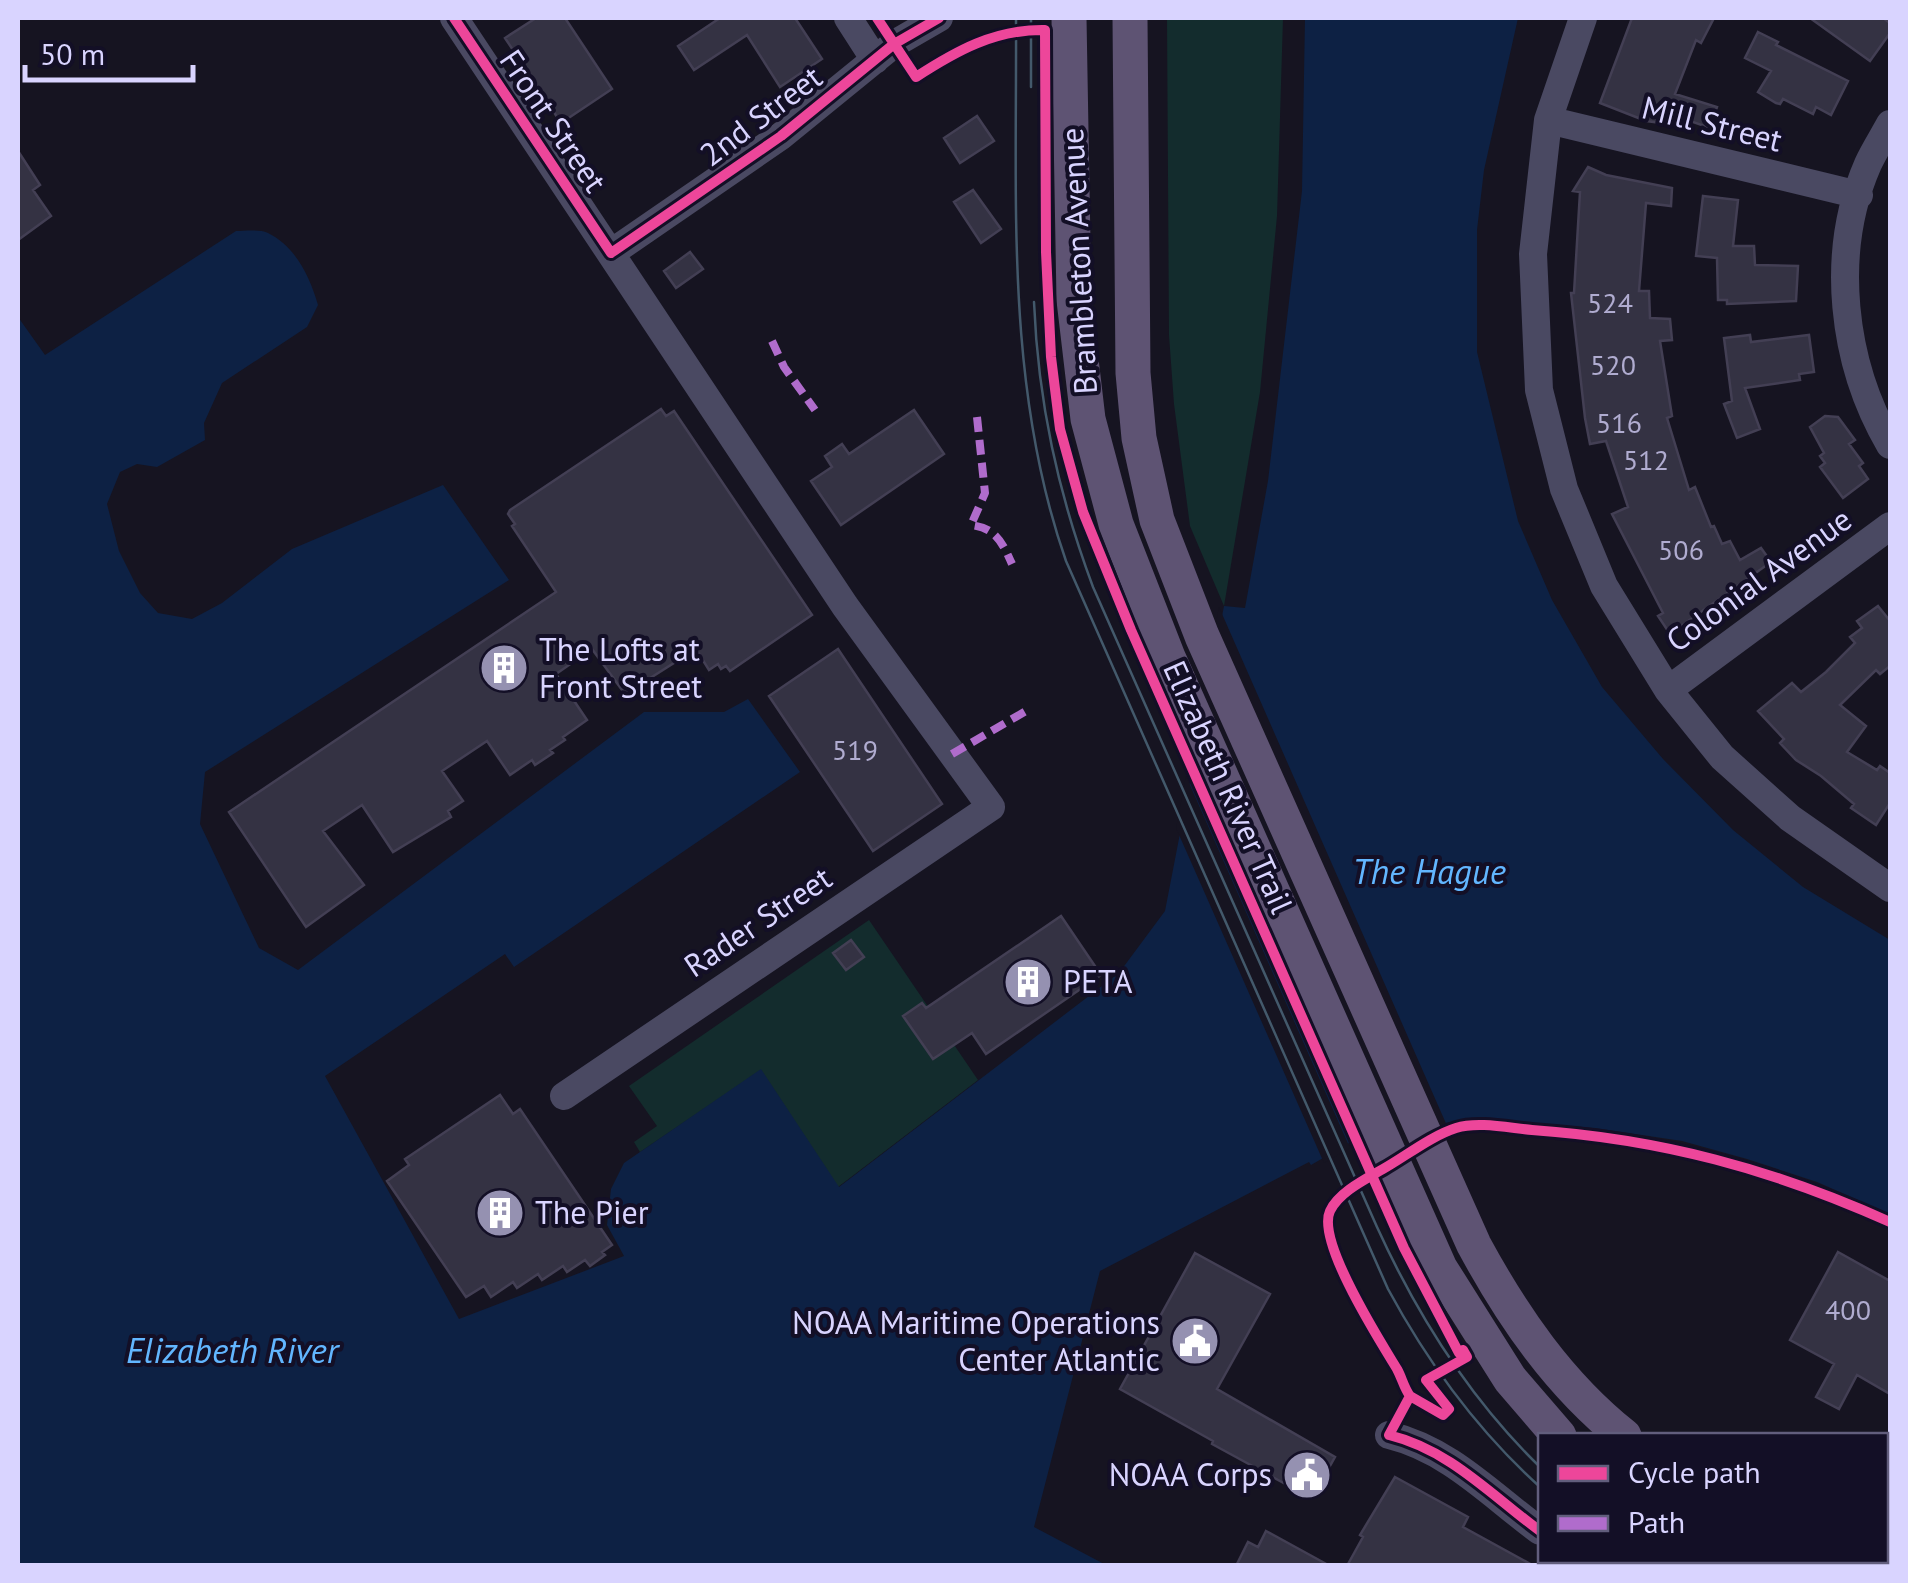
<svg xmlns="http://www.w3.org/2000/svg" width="1908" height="1583" viewBox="0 0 1908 1583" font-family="'PT Sans',sans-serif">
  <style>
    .green { fill: #132c2d }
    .water { fill: #0d2144 }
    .pier { fill: #161421 }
    .building { fill: #343243; stroke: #433f54; stroke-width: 2.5 }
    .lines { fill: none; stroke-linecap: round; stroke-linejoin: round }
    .minor { stroke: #4a4962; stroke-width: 28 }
    .major { stroke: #5e5373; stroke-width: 35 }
    .tram { stroke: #43596b; stroke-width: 2.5 }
    .quiet { stroke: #b06ccc; stroke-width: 8; stroke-dasharray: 15 8; stroke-linecap: butt }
    .cycleway-casing { stroke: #130f26; stroke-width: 16 }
    .cycleway { stroke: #ed469a; stroke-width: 10 }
    .labels { text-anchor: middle; stroke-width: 8; stroke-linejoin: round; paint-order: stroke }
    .number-label { font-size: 28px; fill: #b0acd0 }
    .street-label { font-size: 32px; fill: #d9d4ff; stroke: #130f26 }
    .poi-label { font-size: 32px; fill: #d9d4ff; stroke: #130f26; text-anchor: start }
    .water-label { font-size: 35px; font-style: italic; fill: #62b6ff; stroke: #130f26 }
  </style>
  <rect width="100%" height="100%" fill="#161421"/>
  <!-- green -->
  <path class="green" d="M1167,18H1283L1277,216L1260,392L1224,606L1190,526L1174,404L1169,335Z
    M869,920L978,1080L838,1187L761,1070L640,1152L634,1142L657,1126L629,1086Z"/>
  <!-- water -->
  <path class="water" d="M1305,18H1518L1484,170L1477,230V352L1518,521L1552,600L1602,687L1663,759L1733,830L1803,887L1890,940V1214L1817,1182L1747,1159L1682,1141L1595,1128L1488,1119L1452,1122L1363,1135L1311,1165L1309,1162L1100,1271L1034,1527L1106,1565H18V317L45,355L236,231C245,231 259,229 268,233C296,247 310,277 318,305L307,327L222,383L204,423L205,440L157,467L137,464L120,472L107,504L119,551L140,593L158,613L192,619L222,603L292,549L443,485L509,580L205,772L200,824L259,948L298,970L644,712H724L748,699L800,772L514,967L505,954L325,1076L459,1319L624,1256L607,1225L611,1189L624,1163L761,1069L839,1187L1119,973L1165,911L1224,606L1245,608L1268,481L1302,191Z"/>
  <!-- pier -->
  <path class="pier" d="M1219,607L1448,1128L1364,1139L1353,1146L1188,768Z
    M1186,776L1350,1148L1324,1163L1176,828Z"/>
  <!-- building -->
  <path class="building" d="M536,18H565L612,89L561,123L505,38Z
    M720,18H795L822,59L780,87L747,35L694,70L678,46Z
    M1632,18H1714L1701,43L1696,40L1675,94L1717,107L1710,128L1679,117L1676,125L1646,121L1600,103Z
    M1810,18H1883L1890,23V33L1870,61Z
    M1758,32L1778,42L1776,45L1848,81L1831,115L1816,107L1813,114L1783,99L1780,104L1776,103L1758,92L1771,71L1745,58Z
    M977,116L994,141L960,163L944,138Z
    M18,151L40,185L33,190L51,216L18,240Z
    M1588,167L1606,175L1672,188L1671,206L1646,203L1639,291H1649L1650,318L1670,319L1672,340L1660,341L1672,416L1667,418L1689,490L1695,487L1711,527L1714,526L1722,544L1730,541L1740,560L1761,548L1771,562L1670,634L1658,616L1663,613L1612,514L1628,507L1606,441L1590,444L1585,418L1571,293H1574L1580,192L1573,191Z
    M973,190L1001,229L981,243L954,202Z
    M1703,196L1738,200L1733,246H1754L1755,265L1798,266L1796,301L1727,304V300H1718L1717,258L1696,256Z
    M690,252L703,269L676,288L664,271Z
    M1750,335L1751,342L1809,335L1814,372L1799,374L1800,380L1745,388L1760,429L1737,438L1724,404L1732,401L1724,338Z
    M661,409L666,416L674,411L812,615L730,671L726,666L721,669L718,664L709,670L696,649L625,694L592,649L556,674L587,720L563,737L565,740L550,750L553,753L535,765L532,760L510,775L487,741L442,771L463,801L448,811L451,817L393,852L362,805L323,831L364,885L306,927L229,812L556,592L512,526L515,524L508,514L510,510Z
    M914,410L944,454L841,525L811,481L832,467L825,456L842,444L849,454Z
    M1825,416L1838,417L1855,440L1849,444L1863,463L1859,466L1868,479L1843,498L1820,467L1825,463L1820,456L1824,453L1810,427Z
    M1878,606L1890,621V666L1880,674L1876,670L1840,705L1866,726L1847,752L1877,770L1880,766L1890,773V803L1876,825L1851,808L1854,804L1821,776L1796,760L1780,743L1784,739L1758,711L1792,683L1801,692L1826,672L1855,643L1850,637L1862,628L1857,621Z
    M838,649L942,804L873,851L769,696Z
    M1061,916L1101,975L986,1054L972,1033L933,1059L903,1016L922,1003L926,1008Z
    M851,940L864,957L846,970L833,953Z
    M500,1095L513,1114L520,1109L612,1245L602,1252L605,1255L590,1266L585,1260L567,1272L563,1266L542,1280L538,1274L517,1288L513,1282L491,1297L484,1286L466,1297L387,1181L409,1165L405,1159Z
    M1838,1252L1890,1281V1394L1857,1375L1839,1409L1816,1397L1834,1364L1790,1340Z
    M1195,1253L1270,1294L1217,1389L1335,1457L1313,1496L1292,1484L1291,1487L1212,1444L1213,1441L1120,1389Z
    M1395,1477L1468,1517L1463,1527L1534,1566H1347L1363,1537L1360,1535Z
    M1266,1531L1330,1566H1236L1248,1542L1258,1547Z"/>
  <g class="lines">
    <!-- minor -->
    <path class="minor" d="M454,18L845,606L991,807L564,1096
      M848,18L875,60
      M1583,18L1548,120L1533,254L1539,390L1564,489L1604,586L1668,690L1722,757L1790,818L1890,888
      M1548,120L1859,195
      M1890,124C1883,137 1874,151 1868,164C1829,253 1842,363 1890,445
      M611,253L781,136L894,44L939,18
      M1668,690L1890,526
      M1389,1435C1450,1450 1491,1495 1540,1531
      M1585,1560L1595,1566"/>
    <!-- major -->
    <path class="major" d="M1069,18L1074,300L1088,419L1116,524L1168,657L1440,1268L1510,1379L1559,1436
      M1130,18L1133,373L1139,438L1157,520L1202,636L1474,1245C1513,1317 1559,1384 1624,1436
      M1728,1560L1737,1566
      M1831,1560L1840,1566"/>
    <!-- tram -->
    <path class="tram" d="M1016,18C1017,200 1005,387 1066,561L1388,1289C1428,1363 1478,1431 1540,1487
      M1031,18V87
      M1034,302C1038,402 1058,493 1093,587L1377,1227C1418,1317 1469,1398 1540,1467
      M1634,1560L1642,1566
      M1662,1560L1670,1566"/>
    <!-- quiet -->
    <path class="quiet" d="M772,341L784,367L815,410
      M977,417L985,493L971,525C996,528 1002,542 1012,564
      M952,754L1026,711"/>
    <!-- cycleway casing -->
    <g class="cycleway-casing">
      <path id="cycleway" d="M454,18L611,253L781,136L894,44L939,18
        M877,18L916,77C956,51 995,29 1045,30L1046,252L1051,357L1060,429L1083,512L1131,630L1404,1248L1459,1353L1463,1350L1467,1357L1426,1380L1449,1409L1443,1415L1410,1396L1389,1435C1450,1450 1491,1495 1540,1531
        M1410,1396C1404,1388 1402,1378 1397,1369C1380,1341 1316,1241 1330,1211C1339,1192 1366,1179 1383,1169C1406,1156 1431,1136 1456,1128C1478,1121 1509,1128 1532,1130C1661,1139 1772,1169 1890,1222"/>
    </g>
    <!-- cycleway -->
    <use href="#cycleway" class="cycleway"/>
  </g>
  <!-- icons -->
  <defs>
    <g id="building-disc" transform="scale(2.5)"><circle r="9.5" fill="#9591b1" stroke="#130f26"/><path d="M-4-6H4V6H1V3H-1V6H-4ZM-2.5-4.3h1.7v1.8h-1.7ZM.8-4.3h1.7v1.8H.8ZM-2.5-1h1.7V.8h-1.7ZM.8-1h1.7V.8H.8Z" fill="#fff"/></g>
    <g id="civic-disc" transform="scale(2.5)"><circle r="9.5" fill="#9591b1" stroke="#130f26"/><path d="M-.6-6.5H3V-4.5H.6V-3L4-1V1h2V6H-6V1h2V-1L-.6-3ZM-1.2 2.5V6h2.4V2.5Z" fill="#fff"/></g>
  </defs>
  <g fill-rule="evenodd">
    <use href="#building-disc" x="504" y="668"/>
    <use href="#building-disc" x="1028" y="982"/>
    <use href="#building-disc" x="500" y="1213"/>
    <use href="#civic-disc" x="1195" y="1341"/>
    <use href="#civic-disc" x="1307" y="1475"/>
  </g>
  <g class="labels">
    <!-- number labels -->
    <g class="number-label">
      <text x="1610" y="313">524</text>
      <text x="1613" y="375">520</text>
      <text x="1619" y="433">516</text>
      <text x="1646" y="470">512</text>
      <text x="1681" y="560">506</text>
      <text x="855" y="760">519</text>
      <text x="1848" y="1320">400</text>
    </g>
    <!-- street labels -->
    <g class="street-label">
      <text transform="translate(761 116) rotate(-37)" y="11">2nd Street</text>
      <text transform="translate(553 121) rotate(56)" y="11">Front Street</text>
      <text transform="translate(1712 124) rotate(14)" y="11">Mill Street</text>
      <text transform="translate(1079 261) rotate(-93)" y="11">Brambleton Avenue</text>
      <text transform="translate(1759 580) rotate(-36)" y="11">Colonial Avenue</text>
      <text transform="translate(1228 787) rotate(66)" y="11">Elizabeth River Trail</text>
      <text transform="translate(758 922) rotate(-34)" y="11">Rader Street</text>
    </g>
    <!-- poi labels -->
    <g class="poi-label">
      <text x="539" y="661">The Lofts at<tspan x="539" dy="37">Front Street</tspan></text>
      <text x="1063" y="993">PETA</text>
      <text x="535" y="1224">The Pier</text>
      <text x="1160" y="1334" text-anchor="end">NOAA Maritime Operations<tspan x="1160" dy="37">Center Atlantic</tspan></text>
      <text x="1272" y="1486" text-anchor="end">NOAA Corps</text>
    </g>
    <!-- water labels -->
    <g class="water-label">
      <text x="1429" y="884">The Hague</text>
      <text x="232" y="1363">Elizabeth River</text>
    </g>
  </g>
  <!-- border -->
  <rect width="1908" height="1583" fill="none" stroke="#d9d4ff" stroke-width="40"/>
  <!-- legend -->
  <rect x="1538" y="1433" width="350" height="130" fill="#130f26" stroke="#625e7d" stroke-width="2.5"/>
  <rect x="1558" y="1466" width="50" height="15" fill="#ed469a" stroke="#625e7d" stroke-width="2.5"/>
  <text x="1628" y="1483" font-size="30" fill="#d9d4ff">Cycle path</text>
  <rect x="1558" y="1516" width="50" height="15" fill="#b06ccc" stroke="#625e7d" stroke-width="2.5"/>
  <text x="1628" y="1533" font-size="30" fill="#d9d4ff">Path</text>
  <!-- scale -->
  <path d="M25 65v15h168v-15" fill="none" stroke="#d9d4ff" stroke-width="5"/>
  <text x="40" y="65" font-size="30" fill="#d9d4ff" stroke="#130f26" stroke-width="8" paint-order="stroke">50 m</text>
</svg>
